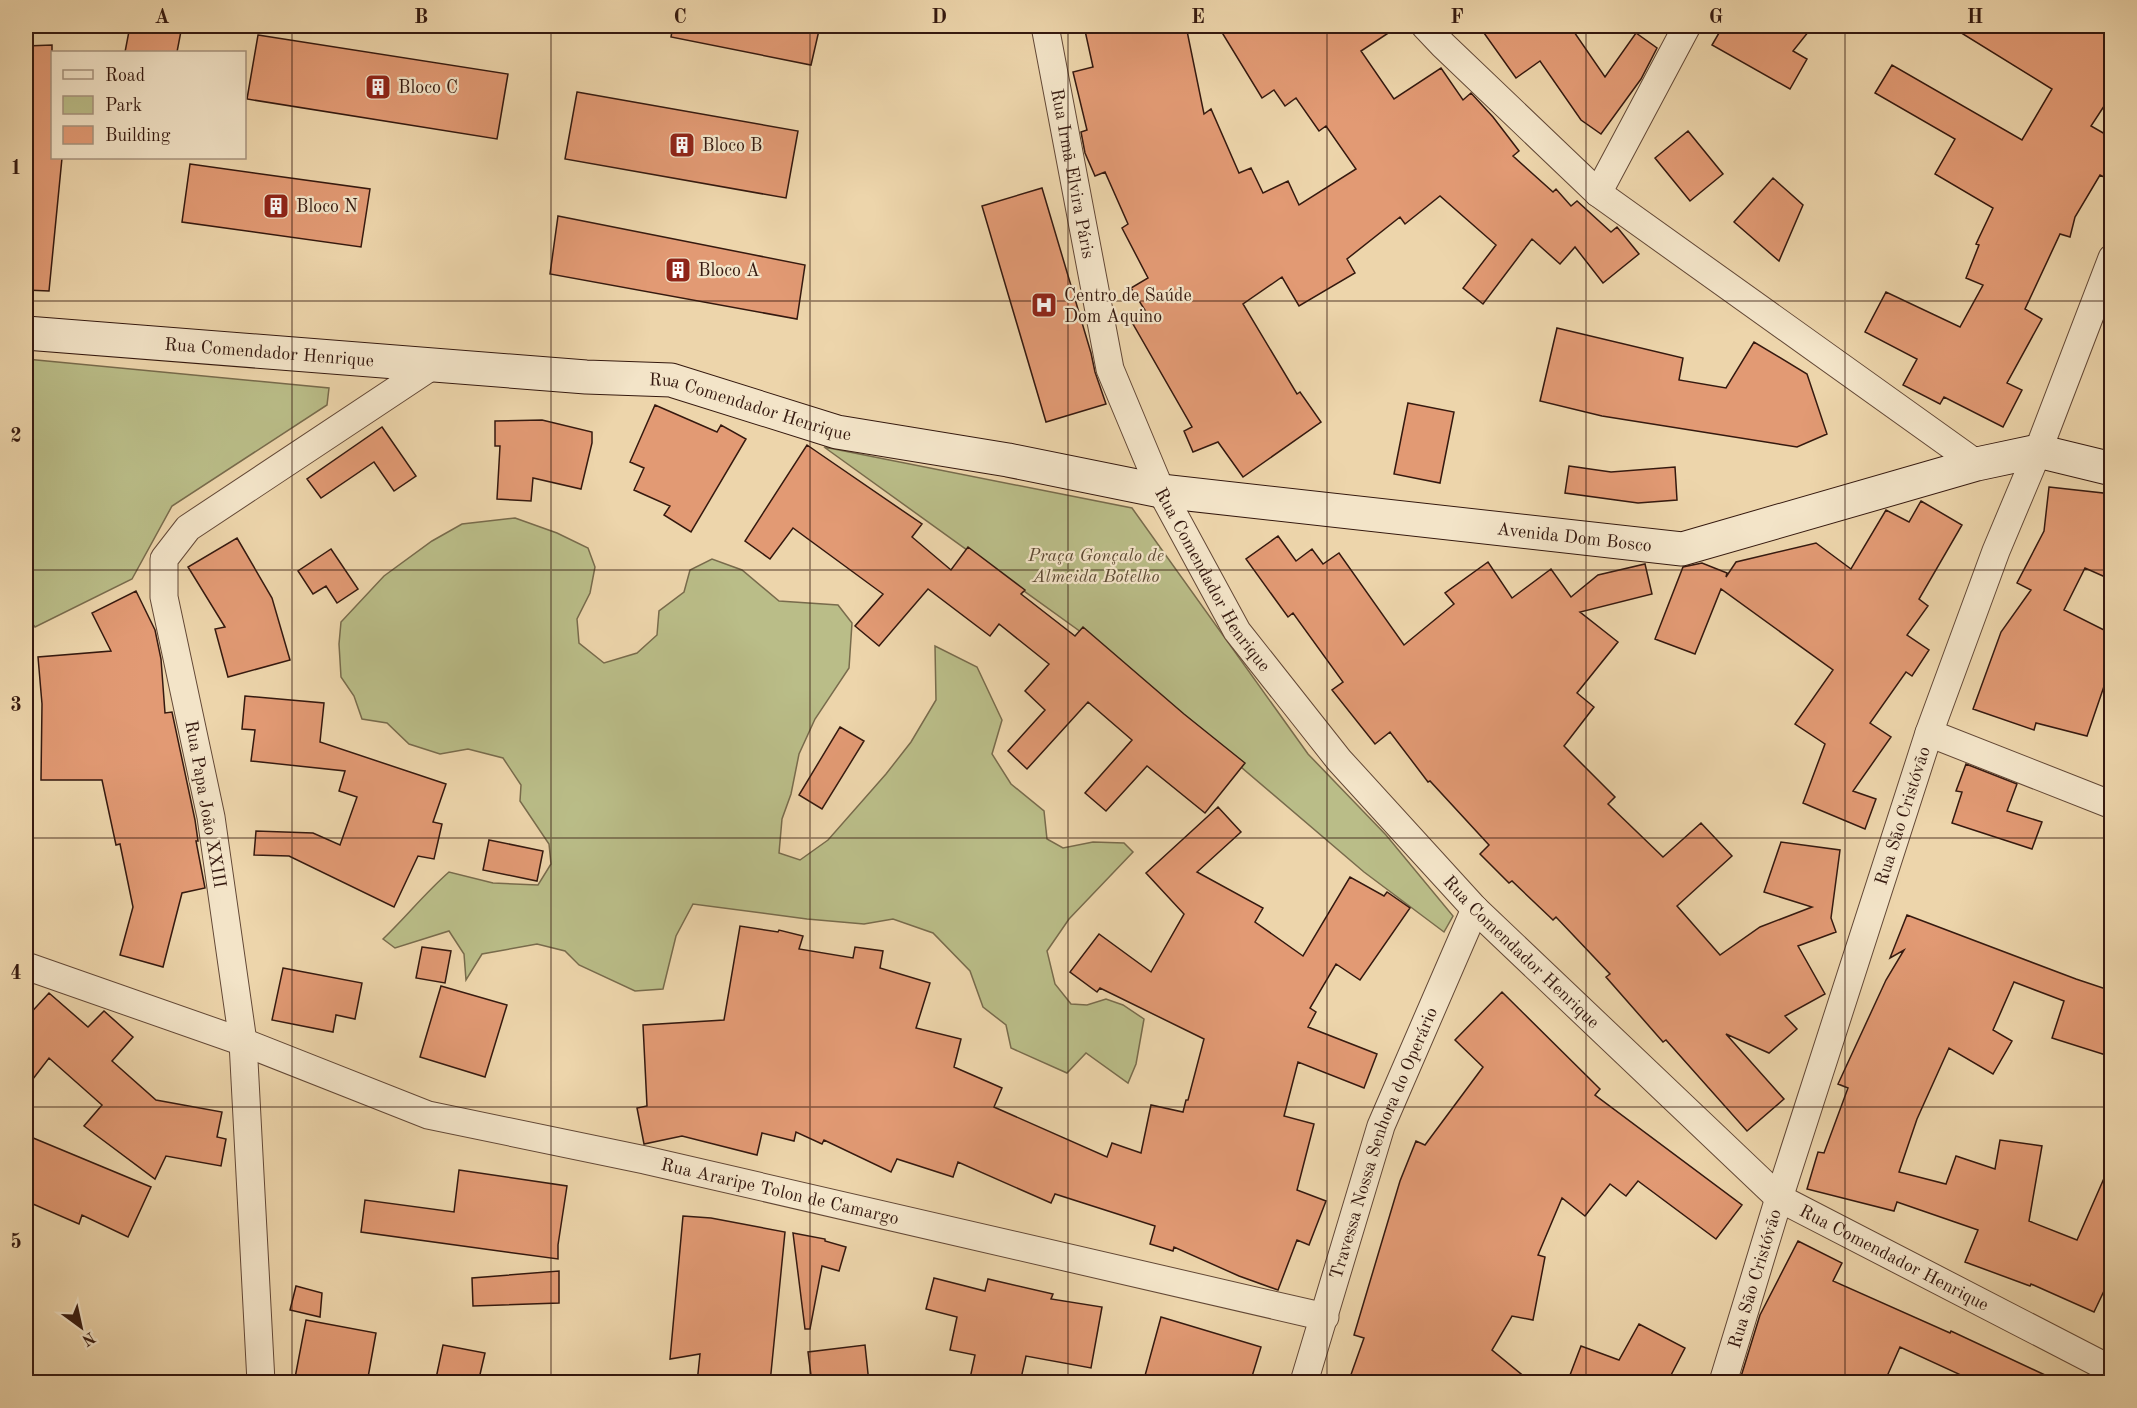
<svg xmlns="http://www.w3.org/2000/svg" width="2137" height="1408" viewBox="0 0 2137 1408" font-family="'Old Standard TT',serif">
  <style>
    .green { fill: #babd88; stroke: #786b4c; stroke-width: 1.5 }
    .building { fill: #e29a74; stroke: #35190f; stroke-width: 1.5 }
    .lines { fill: none; stroke-linecap: round; stroke-linejoin: round }
    .street-casing { stroke: #634836; stroke-width: 29 }
    .secondary-casing { stroke: #35190f; stroke-width: 35 }
    .street { stroke: #f3e4c8; stroke-width: 27 }
    .secondary { stroke: #f3e4c8; stroke-width: 33 }
    .grid { fill: none; stroke: #35190f; stroke-width: 1.5; stroke-opacity: 0.55 }
    .labels { text-anchor: middle; stroke-width: 4.5; stroke-linejoin: round; paint-order: stroke }
    .poi-label { font-size: 18px; fill: #35190f; stroke: #f3e4c8; text-anchor: start }
    .street-label { font-size: 18px; fill: #35190f; stroke: #f3e4c8 }
    .park-label { font-size: 18px; font-style: italic; fill: #5d4a33; stroke: #f3e4c8 }
    .neatline { fill: none; stroke: #35190f; stroke-width: 2 }
    .grid-label { font-size: 20px; text-anchor: middle; font-weight: bold; fill: #35190f }
  </style>
  <rect width="100%" height="100%" fill="#edd5ab"/>
  <filter id="stains"><feTurbulence type="fractalNoise" baseFrequency=".00333" numOctaves="4"/><feColorMatrix values="0 0 0 0 .2 0 0 0 0 .09 0 0 0 0 .02 0 0 0 .5 -.17"/></filter>
  <radialGradient id="worn" r=".72"><stop offset=".6" stop-color="#630" stop-opacity="0"/><stop offset="1" stop-color="#630" stop-opacity=".3"/></radialGradient>
  <!-- green -->
  <path class="green" d="M26,359L329,388L327,405L172,506L132,579L35,627L26,616Z
    M824,447L1132,508L1308,754L1386,835L1453,916L1444,932L1364,872L1092,640Z
    M515,518L557,533L588,548L595,567L590,593L577,619L579,643L604,663L637,653L657,635L659,611L684,592L690,570L712,559L742,570L779,601L838,605L852,623L849,668L815,719L799,754L791,794L782,819L779,853L800,860L828,840L886,774L911,742L936,700L935,646L977,667L1002,720L992,754L1011,784L1044,811L1047,839L1063,848L1093,842L1124,843L1133,852L1069,919L1047,951L1055,984L1071,1004L1087,1005L1106,999L1123,1005L1144,1019L1136,1064L1128,1083L1086,1053L1067,1073L1011,1048L1006,1025L983,1007L970,971L933,933L893,919L864,924L807,919L693,904L676,936L663,989L635,991L579,965L565,951L537,944L482,954L466,980L464,954L449,931L395,948L383,939C406,917 425,893 449,872L493,883L538,885L551,864L549,844L520,801L521,785L503,758L468,749L440,754L409,744L387,723L362,719L354,696L341,677L339,644L341,622L384,576L432,541L462,524Z"/>
  <!-- building -->
  <path class="building" d="M130,26H182L177,52H125Z
    M673,26H820L811,65L671,37Z
    M1084,26H1186L1204,114L1211,109L1239,173L1251,168L1263,193L1288,181L1299,205L1356,169L1326,126L1319,131L1296,98L1285,106L1274,90L1262,98L1218,26H1399L1361,51L1394,99L1441,68L1463,100L1471,93L1493,117L1519,151L1513,156L1553,192L1556,189L1571,206L1577,201L1611,232L1617,227L1639,254L1603,283L1575,247L1560,264L1532,239L1483,304L1463,288L1496,245L1440,196L1405,224L1400,217L1347,259L1355,273L1299,306L1282,277L1243,304L1297,394L1300,392L1321,422L1243,477L1218,442L1193,452L1184,431L1192,427L1133,324L1148,315L1131,288L1148,278L1122,228L1128,224L1105,172L1095,176L1085,153L1081,132L1087,130L1073,72L1093,67Z
    M1479,26H1570L1605,77L1636,33L1657,48L1641,79L1601,134L1581,120L1540,61L1516,78Z
    M1723,26H1813L1793,51L1807,59L1790,89L1712,45Z
    M1950,26H2112V94L2091,126L2112,138V181L2100,175L2075,217L2070,237L2060,234L2025,309L2042,319L2007,383L2022,390L2003,427L1944,397L1940,404L1903,385L1917,359L1865,332L1886,292L1960,327L1983,285L1966,278L1979,245L1976,244L1993,208L1935,174L1955,139L1875,93L1892,65L2022,140L2052,89Z
    M258,35L508,74L497,139L247,99Z
    M52,45V158H62L49,291L26,290V46Z
    M577,92L798,131L786,198L565,159Z
    M1688,131L1723,174L1690,201L1655,158Z
    M190,164L370,189L361,247L182,222Z
    M1773,178L1803,205L1779,261L1734,222Z
    M1042,188L1091,353L1095,372L1106,404L1046,422L982,206Z
    M558,216L805,265L797,319L550,274Z
    M1557,328L1683,358L1679,380L1726,388L1754,342L1807,374L1827,434L1797,447L1602,416L1540,401Z
    M1408,403L1454,412L1440,483L1394,474Z
    M655,405L717,432L721,425L746,439L691,532L664,515L670,506L634,490L644,468L630,462Z
    M542,420L592,432V443L581,489L533,478L531,501L497,499L500,446H495V421Z
    M382,427L416,476L394,491L374,462L321,498L307,479Z
    M807,445L922,524L912,537L951,570L968,547L1025,590L1021,594L1075,636L1083,627L1184,714L1245,763L1205,813L1147,766L1106,811L1085,793L1132,740L1088,702L1027,769L1008,751L1045,710L1025,691L1049,664L999,624L990,636L928,589L879,646L855,626L883,594L793,528L770,559L745,541Z
    M1569,466L1611,472L1675,467L1677,500L1638,503L1565,493Z
    M2049,487L2112,494V580L2085,568L2064,610L2112,634V663L2087,736L2036,723L2034,730L1973,709L2001,632L2031,590L2017,583L2044,531Z
    M1921,501L1962,525L1919,599L1928,606L1907,635L1929,650L1912,676L1906,672L1870,723L1891,737L1853,791L1876,799L1865,829L1803,803L1825,744L1795,724L1833,670L1721,589L1695,654L1655,639L1683,567L1702,563L1727,573L1726,577L1736,562L1816,543L1851,569L1886,510L1909,522Z
    M1278,536L1296,561L1312,549L1323,564L1339,553L1404,645L1454,604L1445,593L1488,562L1512,598L1551,569L1571,597L1598,575L1645,564L1652,594L1580,612L1618,642L1577,693L1594,707L1564,746L1615,797L1608,804L1663,857L1701,823L1732,856L1677,906L1720,955L1760,927L1812,907L1764,892L1781,842L1840,850L1831,918L1836,932L1798,946L1825,994L1785,1016L1797,1029L1769,1053L1726,1034L1784,1099L1747,1131L1666,1040L1663,1042L1606,977L1610,974L1556,917L1553,920L1512,881L1509,883L1480,854L1489,845L1430,781L1428,782L1390,732L1375,744L1332,690L1343,682L1293,613L1288,617L1246,559Z
    M237,538L272,598L290,660L228,677L215,629L225,627L188,567Z
    M331,549L358,589L337,603L326,586L313,594L298,571Z
    M136,591L155,630L161,659L165,713L172,712L195,820L198,841H196L205,888L182,893L163,967L120,955L133,907L120,844L116,845L102,780H41L42,704L38,657L111,651L92,613Z
    M245,696L324,703L320,742L446,784L433,822L442,824L434,859L418,856L394,907L289,856L254,855L256,831L313,833L340,845L357,797L339,791L345,771L251,761L255,730L242,729Z
    M840,727L864,741L822,809L799,795Z
    M1966,764L2017,784L2007,811L2042,822L2032,849L1952,823L1962,792L1956,791Z
    M1218,807L1241,832L1197,872L1263,908L1255,922L1303,956L1350,877L1384,896L1387,892L1410,908L1360,980L1336,964L1310,1008L1316,1012L1308,1027L1377,1054L1364,1088L1298,1062L1284,1116L1314,1124L1297,1190L1326,1201L1309,1245L1297,1240L1278,1290L1239,1276L1174,1247L1173,1251L1150,1244L1155,1226L1055,1194L1051,1203L958,1162L953,1177L897,1159L891,1172L824,1140L822,1144L796,1132L794,1141L762,1133L757,1155L682,1136L644,1144L637,1108L647,1106L643,1025L724,1020L740,926L778,932L779,930L803,936L799,949L853,958L855,947L883,951L880,968L930,983L916,1028L961,1039L954,1067L1002,1088L994,1107L1107,1157L1112,1143L1141,1153L1151,1105L1183,1112L1186,1100H1188L1204,1039L1100,988L1097,992L1070,972L1099,934L1151,972L1184,914L1146,873Z
    M489,840L543,851L537,881L483,870Z
    M1907,915L2076,979L2112,991V1057L2052,1038L2064,1001L2014,982L1993,1030L2012,1041L1993,1074L1949,1048L1917,1119L1899,1172L1946,1184L1956,1156L1995,1169L2000,1140L2042,1146L2029,1221L2077,1240L2112,1160V1274L2094,1312L2031,1284L2030,1286L1965,1262L1978,1230L1897,1202L1894,1211L1807,1189L1818,1152L1824,1153L1848,1088L1838,1084L1886,980L1904,950L1890,958Z
    M422,947L451,951L445,983L416,978Z
    M283,968L362,983L355,1019L336,1015L333,1032L272,1020Z
    M441,986L507,1005L485,1077L420,1057Z
    M1502,992L1600,1089L1595,1095L1742,1205L1716,1239L1638,1181L1626,1196L1610,1184L1585,1216L1562,1198L1538,1255L1545,1257L1533,1320L1512,1316L1492,1350L1532,1383H1348L1364,1338L1354,1335L1400,1181L1416,1141L1425,1145L1483,1067L1455,1040Z
    M49,993L88,1027L104,1011L133,1037L112,1061L156,1100L222,1112L217,1137L226,1139L221,1166L166,1156L155,1179L84,1126L102,1105L49,1058L26,1088V1018Z
    M26,1135L151,1187L128,1237L82,1215L79,1224L26,1201Z
    M459,1170L567,1186L558,1245V1259L361,1232L365,1200L454,1212Z
    M683,1216L711,1218L785,1232L770,1383H697L700,1354L670,1359Z
    M793,1233L825,1239V1241L846,1247L839,1271L822,1266L810,1329H805Z
    M1798,1241L1842,1263L1833,1281L1950,1333L1951,1331L2062,1383H1957L1961,1375L1900,1347L1884,1383H1739L1760,1315Z
    M559,1271V1303L473,1306L472,1278Z
    M934,1278L985,1291L988,1279L1053,1294L1051,1299L1102,1307L1091,1368L1026,1356L1020,1383H969L975,1355L950,1350L957,1317L926,1309Z
    M296,1286L322,1293L320,1317L290,1310Z
    M1161,1317L1261,1347L1250,1383H1143Z
    M306,1320L376,1333L367,1383H294Z
    M1639,1324L1685,1348L1669,1379L1672,1380V1383H1567L1581,1346L1619,1360Z
    M443,1345L485,1353L478,1383H435Z
    M865,1345L869,1383H812L808,1352Z"/>
  <g class="lines">
    <!-- street casing -->
    <g class="street-casing">
      <g id="street">
        <path id="s1" d="M1045,26L1110,369L1161,491L1237,631L1339,760L1475,909L1779,1198L2112,1370"/>
        <path d="M1425,26L1443,45L1598,193L1977,464"/>
        <path d="M1598,193L1687,26"/>
        <path d="M1929,733L2112,805"/>
        <path id="s2" d="M26,966L243,1042L428,1115L645,1160L1325,1317"/>
        <path d="M261,1382L243,1042L211,817L164,597V559L188,528L432,366"/>
        <path id="s3" d="M1304,1382L1381,1126L1475,909"/>
        <path id="s4" d="M1723,1382L1779,1198L1929,733L1996,551L2038,451L2112,258"/>
      </g>
    </g>
    <!-- secondary casing -->
    <g class="secondary-casing">
      <g id="secondary">
        <path id="s5" d="M26,333L586,377L671,380L837,432L1008,460L1161,491L1682,549L1977,464L2038,451L2112,469"/>
      </g>
    </g>
    <!-- street -->
    <use href="#street" class="street"/>
    <!-- secondary -->
    <use href="#secondary" class="secondary"/>
  </g>
  <!-- grid -->
  <path class="grid" d="M292,26V1382M551,26V1382M810,26V1382M1068,26V1382M1327,26V1382M1586,26V1382M1845,26V1382M26,301H2112M26,570H2112M26,838H2112M26,1107H2112"/>
  <!-- icons -->
  <defs>
    <g id="building-square" transform="scale(1.35)"><rect x="-9" y="-9" width="18" height="18" rx="4" fill="#8f2418" stroke="#f3e4c8"/><path d="M-4-6H4V6H1V3H-1V6H-4ZM-2.5-4.3h1.7v1.8h-1.7ZM.8-4.3h1.7v1.8H.8ZM-2.5-1h1.7V.8h-1.7ZM.8-1h1.7V.8H.8Z" fill="#fff"/></g>
    <g id="hospital-square" transform="scale(1.35)"><rect x="-9" y="-9" width="18" height="18" rx="4" fill="#8f2418" stroke="#f3e4c8"/><path d="M-5-5h3v3.5h4V-5h3V5h-3V1.5h-4V5h-3Z" fill="#fff"/></g>
  </defs>
  <g fill-rule="evenodd">
    <use href="#building-square" x="378" y="87"/>
    <use href="#building-square" x="682" y="145"/>
    <use href="#building-square" x="276" y="206"/>
    <use href="#building-square" x="678" y="270"/>
    <use href="#hospital-square" x="1044" y="305"/>
  </g>
  <g class="labels">
    <!-- poi labels -->
    <g class="poi-label">
      <text x="398" y="93">Bloco C</text>
      <text x="702" y="151">Bloco B</text>
      <text x="296" y="212">Bloco N</text>
      <text x="698" y="276">Bloco A</text>
      <text x="1064" y="301">Centro de Saúde<tspan x="1064" dy="21">Dom Aquino</tspan></text>
    </g>
    <!-- street labels -->
    <g class="street-label">
      <text dy="6" stroke="none"><textPath href="#s1" startOffset="150">Rua Irmã Elvira Páris</textPath></text>
      <text dy="6" stroke="none"><textPath href="#s5" startOffset="244">Rua Comendador Henrique</textPath></text>
      <text dy="6" stroke="none"><textPath href="#s5" startOffset="730">Rua Comendador Henrique</textPath></text>
      <text dy="6" stroke="none"><textPath href="#s5" startOffset="1566">Avenida Dom Bosco</textPath></text>
      <text dy="6" stroke="none"><textPath href="#s1" startOffset="584">Rua Comendador Henrique</textPath></text>
      <text transform="translate(206 804) rotate(80)" y="6">Rua Papa João XXIII</text>
      <text dy="6" stroke="none"><textPath href="#s4" startOffset="594">Rua São Cristóvão</textPath></text>
      <text dy="6" stroke="none"><textPath href="#s1" startOffset="1070">Rua Comendador Henrique</textPath></text>
      <text dy="6" stroke="none"><textPath href="#s3" startOffset="252">Travessa Nossa Senhora do Operário</textPath></text>
      <text dy="6" stroke="none"><textPath href="#s2" startOffset="789">Rua Araripe Tolon de Camargo</textPath></text>
      <text dy="6" stroke="none"><textPath href="#s1" startOffset="1556">Rua Comendador Henrique</textPath></text>
      <text dy="6" stroke="none"><textPath href="#s4" startOffset="108">Rua São Cristóvão</textPath></text>
    </g>
    <!-- park labels -->
    <g class="park-label">
      <text x="1096" y="561">Praça Gonçalo de<tspan x="1096" dy="21">Almeida Botelho</tspan></text>
    </g>
  </g>
  <!-- margin -->
  <rect width="2137" height="1408" fill="none" stroke="#edd5ab" stroke-width="66"/>
  <!-- legend -->
  <rect x="51" y="51" width="195" height="108" fill="#f3e4c8" stroke="#a7937e" stroke-width="1.5"/>
  <rect x="63" y="70" width="30" height="9" fill="#f3e4c8" stroke="#a7937e" stroke-width="1.5"/>
  <text x="105" y="81" font-size="18" fill="#35190f">Road</text>
  <rect x="63" y="96" width="30" height="18" fill="#babd88" stroke="#a7937e" stroke-width="1.5"/>
  <text x="105" y="111" font-size="18" fill="#35190f">Park</text>
  <rect x="63" y="126" width="30" height="18" fill="#e29a74" stroke="#a7937e" stroke-width="1.5"/>
  <text x="105" y="141" font-size="18" fill="#35190f">Building</text>
  <!-- north arrow -->
  <g transform="translate(81 1327) rotate(147)" stroke="#f3e4c8" stroke-width="4.5" paint-order="stroke">
  <path d="M0-4.5L10 22L0 15L-10 22Z" fill="#35190f"/>
  <text y="-9" font-size="16" font-weight="bold" text-anchor="middle" fill="#35190f">N</text>
  </g>
  <rect x="33" y="33" width="2071" height="1342" class="neatline"/>
  <g class="grid-label">
    <text x="162" y="23">A</text>
    <text x="421" y="23">B</text>
    <text x="680" y="23">C</text>
    <text x="939" y="23">D</text>
    <text x="1198" y="23">E</text>
    <text x="1457" y="23">F</text>
    <text x="1716" y="23">G</text>
    <text x="1975" y="23">H</text>
    <text x="16" y="174">1</text>
    <text x="16" y="442">2</text>
    <text x="16" y="711">3</text>
    <text x="16" y="979">4</text>
    <text x="16" y="1248">5</text>
  </g>
  <rect width="100%" height="100%" filter="url(#stains)"/>
  <rect width="100%" height="100%" fill="url(#worn)"/>
</svg>
